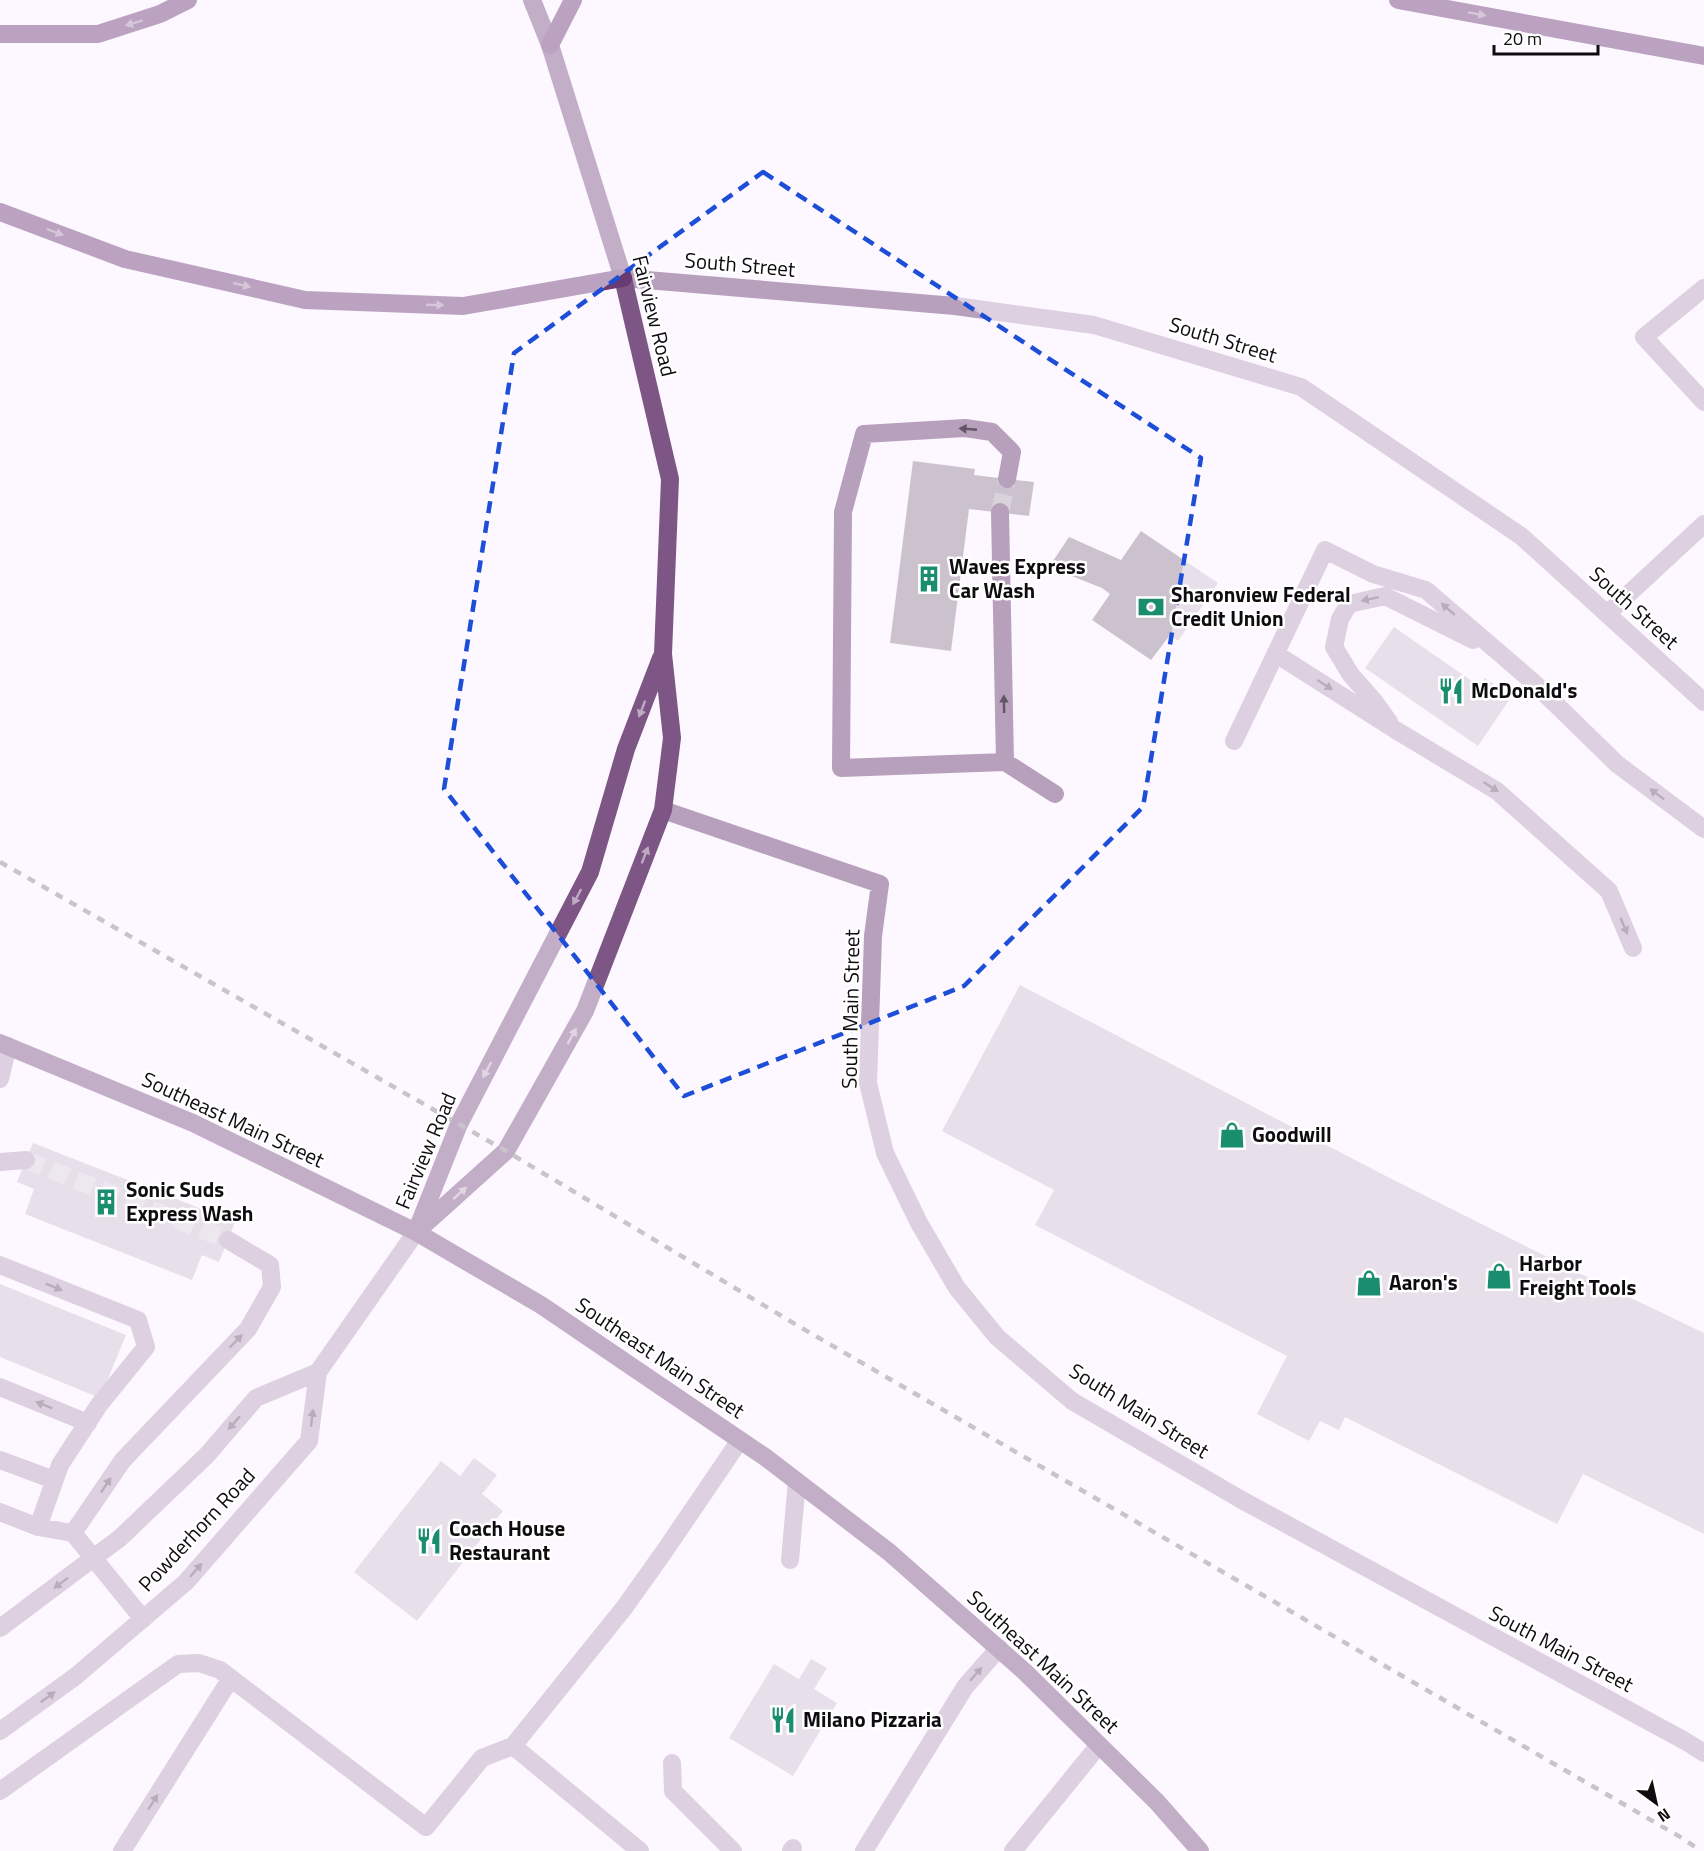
<svg xmlns="http://www.w3.org/2000/svg" width="1704" height="1851" viewBox="0 0 1704 1851" font-family="'Titillium Web',sans-serif">
  <style>
    .building { fill: #ccc2ce }
    .lines { fill: none; stroke-linecap: round; stroke-linejoin: round }
    .minor-tunnel { stroke: #d9d4db; stroke-width: 18; stroke-dasharray: 18 9; stroke-linecap: butt }
    .minor { stroke: #b6a0bc; stroke-width: 18 }
    .major { stroke: #7d5686; stroke-width: 18 }
    .highway { stroke: #683b73; stroke-width: 18 }
    .rail { stroke: #89848a; stroke-width: 4.5; stroke-dasharray: 8 8; stroke-linecap: butt }
    .oneway { fill: #a489ab }
    .oneway2 { fill: #625666 }
    .oneway3 { fill: #beaac2 }
    .marked { fill: none; stroke: #1d4ed8; stroke-width: 4.5; stroke-dasharray: 12 8; stroke-linejoin: round }
    .labels { text-anchor: middle; stroke-width: 5; stroke-linejoin: round; paint-order: stroke }
    .street-label { font-size: 21px; fill: #0f0c10; stroke: #fff }
    .poi-label { font-size: 21px; font-weight: bold; fill: #0f0c10; stroke: #fff; text-anchor: start }
  </style>
  <rect width="100%" height="100%" fill="#fdf7ff"/>
  <!-- building -->
  <path class="building" d="M913,461L975,469L974,475L1034,482L1029,516L969,509L951,651L890,643Z
    M1141,531L1218,583L1178,641L1170,635L1151,660L1092,620L1110,594L1102,588L1049,567L1069,537L1121,560Z
    M1394,627L1479,686L1485,678L1511,697L1478,746L1365,668Z
    M1020,985L1380,1173L1581,1274L1704,1333V1534L1583,1474L1557,1524L1345,1417L1339,1430L1320,1421L1309,1441L1257,1414L1287,1356L1035,1225L1054,1190L942,1131Z
    M33,1143L235,1222L219,1262L202,1255L192,1280L25,1214L34,1189L17,1182Z
    M0,1284L126,1335L100,1398L0,1357Z
    M474,1458L497,1475L482,1494L503,1511L417,1621L354,1572L441,1461L460,1476Z
    M811,1659L827,1668L814,1689L837,1703L793,1776L729,1738L774,1664L799,1679Z"/>
  <g class="lines">
    <!-- minor-tunnel -->
    <path class="minor-tunnel" d="M1000,512L1007,479
      M26,1160L228,1240"/>
    <!-- minor -->
    <path class="minor" d="M623,278L955,306L1094,325L1301,387L1521,536L1704,702
      M1704,288L1644,337L1704,402
      M1007,479L1012,452L992,432L965,428L864,434L843,512L841,768L1005,762L1055,794
      M1000,512L1005,762
      M1607,614L1704,524
      M1276,654L1394,729L1497,791L1609,891L1633,948
      M1389,722L1374,701L1351,675L1334,647L1340,619L1349,604L1385,596L1473,640
      M1234,741L1325,550L1373,574L1426,590L1532,681L1617,764L1704,829
      M663,810L880,884L873,936L868,1083L885,1153L919,1223L957,1288L997,1337L1072,1401L1240,1499L1685,1741L1704,1753
      M0,1079L8,1046
      M0,1162L26,1160
      M0,1265L138,1320L146,1347L99,1405L60,1465L38,1527
      M0,1387L88,1423
      M0,1460L54,1480
      M0,1512L38,1527L73,1533L143,1619
      M73,1533L123,1460L248,1329L272,1287L270,1265L228,1240
      M790,1560L797,1481
      M0,1628L120,1538L207,1455L256,1398L318,1372
      M0,1731L76,1676L186,1582L309,1441L318,1372L416,1232
      M672,1763L673,1791L733,1851
      M0,1791L178,1664L199,1663L220,1670L426,1827L482,1758L513,1746
      M122,1851L231,1678
      M640,1851L513,1746L624,1608L666,1549L740,1440
      M791,1851L793,1848
      M864,1851L965,1687L999,1648
      M1013,1851L1099,1745"/>
    <!-- major -->
    <path class="major" d="M0,1043L193,1123L416,1232L541,1305L765,1457L889,1552L1025,1672L1157,1802L1200,1851
      M418,1227L459,1124L590,872L626,749L661,658
      M416,1232L506,1151L585,1011L663,810L672,738L663,654L670,479L623,278L550,45L532,0"/>
    <!-- highway -->
    <path class="highway" d="M1398,0L1704,56
      M0,34H98L160,14L188,0
      M550,45L573,0
      M0,212L125,259L305,300L463,306L623,278"/>
    <!-- rail -->
    <path class="rail" d="M0,862L506,1151L800,1327L1682,1838L1701,1851"/>
  </g>
  <!-- one-way arrows -->
  <defs><path id="oneway-solid" d="M-6-.8H1V-3.2L6.5 0L1 3.2V.8H-6Z" transform="scale(1.5)"/></defs>
  <g class="oneway">
    <use href="#oneway-solid" transform="translate(1477 14) rotate(10)"/>
    <use href="#oneway-solid" transform="translate(134 23) rotate(163)"/>
    <use href="#oneway-solid" transform="translate(55 232) rotate(21)"/>
    <use href="#oneway-solid" transform="translate(242 285) rotate(13)"/>
    <use href="#oneway-solid" transform="translate(435 305) rotate(2)"/>
  </g>
  <g class="oneway2">
    <use href="#oneway-solid" transform="translate(968 429) rotate(-175)"/>
    <use href="#oneway-solid" transform="translate(1370 599) rotate(168)"/>
    <use href="#oneway-solid" transform="translate(1448 609) rotate(-139)"/>
    <use href="#oneway-solid" transform="translate(1325 685) rotate(33)"/>
    <use href="#oneway-solid" transform="translate(1004 704) rotate(-91)"/>
    <use href="#oneway-solid" transform="translate(1491 787) rotate(33)"/>
    <use href="#oneway-solid" transform="translate(1657 794) rotate(-143)"/>
    <use href="#oneway-solid" transform="translate(1624 926) rotate(67)"/>
    <use href="#oneway-solid" transform="translate(54 1287) rotate(22)"/>
    <use href="#oneway-solid" transform="translate(236 1341) rotate(-46)"/>
    <use href="#oneway-solid" transform="translate(44 1405) rotate(-158)"/>
    <use href="#oneway-solid" transform="translate(312 1418) rotate(-83)"/>
    <use href="#oneway-solid" transform="translate(234 1423) rotate(131)"/>
    <use href="#oneway-solid" transform="translate(106 1485) rotate(-56)"/>
    <use href="#oneway-solid" transform="translate(196 1570) rotate(-49)"/>
    <use href="#oneway-solid" transform="translate(61 1583) rotate(143)"/>
    <use href="#oneway-solid" transform="translate(976 1674) rotate(-49)"/>
    <use href="#oneway-solid" transform="translate(48 1697) rotate(-36)"/>
    <use href="#oneway-solid" transform="translate(153 1802) rotate(-58)"/>
  </g>
  <g class="oneway3">
    <use href="#oneway-solid" transform="translate(642 709) rotate(111)"/>
    <use href="#oneway-solid" transform="translate(645 855) rotate(-69)"/>
    <use href="#oneway-solid" transform="translate(577 897) rotate(118)"/>
    <use href="#oneway-solid" transform="translate(572 1036) rotate(-61)"/>
    <use href="#oneway-solid" transform="translate(487 1070) rotate(118)"/>
    <use href="#oneway-solid" transform="translate(460 1193) rotate(-42)"/>
  </g>
  <!-- marked area -->
  <path d="M0 0H1704V1851H0ZM763,172L1201,458L1143,807L964,986L684,1096L444,789L514,353Z" fill="#fdf7ff" fill-opacity=".55" fill-rule="evenodd"/>
  <path class="marked" d="M763,172L1201,458L1143,807L964,986L684,1096L444,789L514,353Z"/>
  <!-- icons -->
  <defs>
    <g id="building-bare" transform="scale(2.07)"><path d="M-4-6H4V6H1V3H-1V6H-4ZM-2.5-4.3h1.7v1.8h-1.7ZM.8-4.3h1.7v1.8H.8ZM-2.5-1h1.7V.8h-1.7ZM.8-1h1.7V.8H.8Z" fill="#198d6e" stroke="#fff" stroke-width="2.5" paint-order="stroke"/></g>
    <g id="bank-bare" transform="scale(2.07)"><path d="M-6-4H6V4H-6ZM0-2.3a2.3 2.3 0 1 0 0 4.6a2.3 2.3 0 1 0 0-4.6Z" fill="#198d6e" stroke="#fff" stroke-width="2.5" paint-order="stroke"/></g>
    <g id="restaurant-bare" transform="scale(2.07)"><path d="M-5-6h1v4h1v-4h1v4h1v-4h1v5L-1.5 .5V6h-2V.5L-5-1ZM5-6V6H3V1.5H1.5Q1.5-4 5-6Z" fill="#198d6e" stroke="#fff" stroke-width="2.5" paint-order="stroke"/></g>
    <g id="shop-bare" transform="scale(2.07)"><path d="M-5-2.5h2.3a2.7 3.5 0 0 1 5.4 0H5L5.5 6h-11ZM-1.5-2.5h3a1.5 2.3 0 0 0-3 0Z" fill="#198d6e" stroke="#fff" stroke-width="2.5" paint-order="stroke"/></g>
  </defs>
  <g fill-rule="evenodd">
    <use href="#building-bare" x="929" y="579"/>
    <use href="#bank-bare" x="1151" y="607"/>
    <use href="#restaurant-bare" x="1451" y="691"/>
    <use href="#shop-bare" x="1232" y="1135"/>
    <use href="#building-bare" x="106" y="1202"/>
    <use href="#shop-bare" x="1499" y="1276"/>
    <use href="#shop-bare" x="1369" y="1283"/>
    <use href="#restaurant-bare" x="429" y="1541"/>
    <use href="#restaurant-bare" x="783" y="1720"/>
  </g>
  <g class="labels">
    <!-- street labels -->
    <g class="street-label">
      <text transform="translate(740 265) rotate(5)" y="7">South Street</text>
      <text transform="translate(654 316) rotate(76)" y="7">Fairview Road</text>
      <text transform="translate(1223 340) rotate(17)" y="7">South Street</text>
      <text transform="translate(1634 608) rotate(42)" y="7">South Street</text>
      <text transform="translate(851 1009) rotate(-89)" y="7">South Main Street</text>
      <text transform="translate(233 1120) rotate(25)" y="7">Southeast Main Street</text>
      <text transform="translate(426 1151) rotate(-67)" y="7">Fairview Road</text>
      <text transform="translate(660 1358) rotate(34)" y="7">Southeast Main Street</text>
      <text transform="translate(1139 1411) rotate(32)" y="7">South Main Street</text>
      <text transform="translate(197 1530) rotate(-47)" y="7">Powderhorn Road</text>
      <text transform="translate(1561 1649) rotate(28)" y="7">South Main Street</text>
      <text transform="translate(1043 1662) rotate(43)" y="7">Southeast Main Street</text>
    </g>
    <!-- poi labels -->
    <g class="poi-label">
      <text x="949" y="574">Waves Express<tspan x="949" dy="24">Car Wash</tspan></text>
      <text x="1171" y="602">Sharonview Federal<tspan x="1171" dy="24">Credit Union</tspan></text>
      <text x="1471" y="698">McDonald's</text>
      <text x="1252" y="1142">Goodwill</text>
      <text x="126" y="1197">Sonic Suds<tspan x="126" dy="24">Express Wash</tspan></text>
      <text x="1519" y="1271">Harbor<tspan x="1519" dy="24">Freight Tools</tspan></text>
      <text x="1389" y="1290">Aaron's</text>
      <text x="449" y="1536">Coach House<tspan x="449" dy="24">Restaurant</tspan></text>
      <text x="803" y="1727">Milano Pizzaria</text>
    </g>
  </g>
  <!-- north arrow -->
  <g transform="translate(1656 1803) rotate(147)" stroke="#ffffff" stroke-width="4.5" paint-order="stroke">
  <path d="M0-4.5L10 22L0 15L-10 22Z" fill="#0f0c10"/>
  <text y="-9" font-size="16" font-weight="bold" text-anchor="middle" fill="#0f0c10">N</text>
  </g>
  <!-- scale -->
  <path d="M1494 45v9h104v-9" fill="none" stroke="#0f0c10" stroke-width="3"/>
  <text x="1503" y="45" font-size="18" fill="#0f0c10" stroke="#ffffff" stroke-width="4.5" paint-order="stroke">20 m</text>
</svg>
